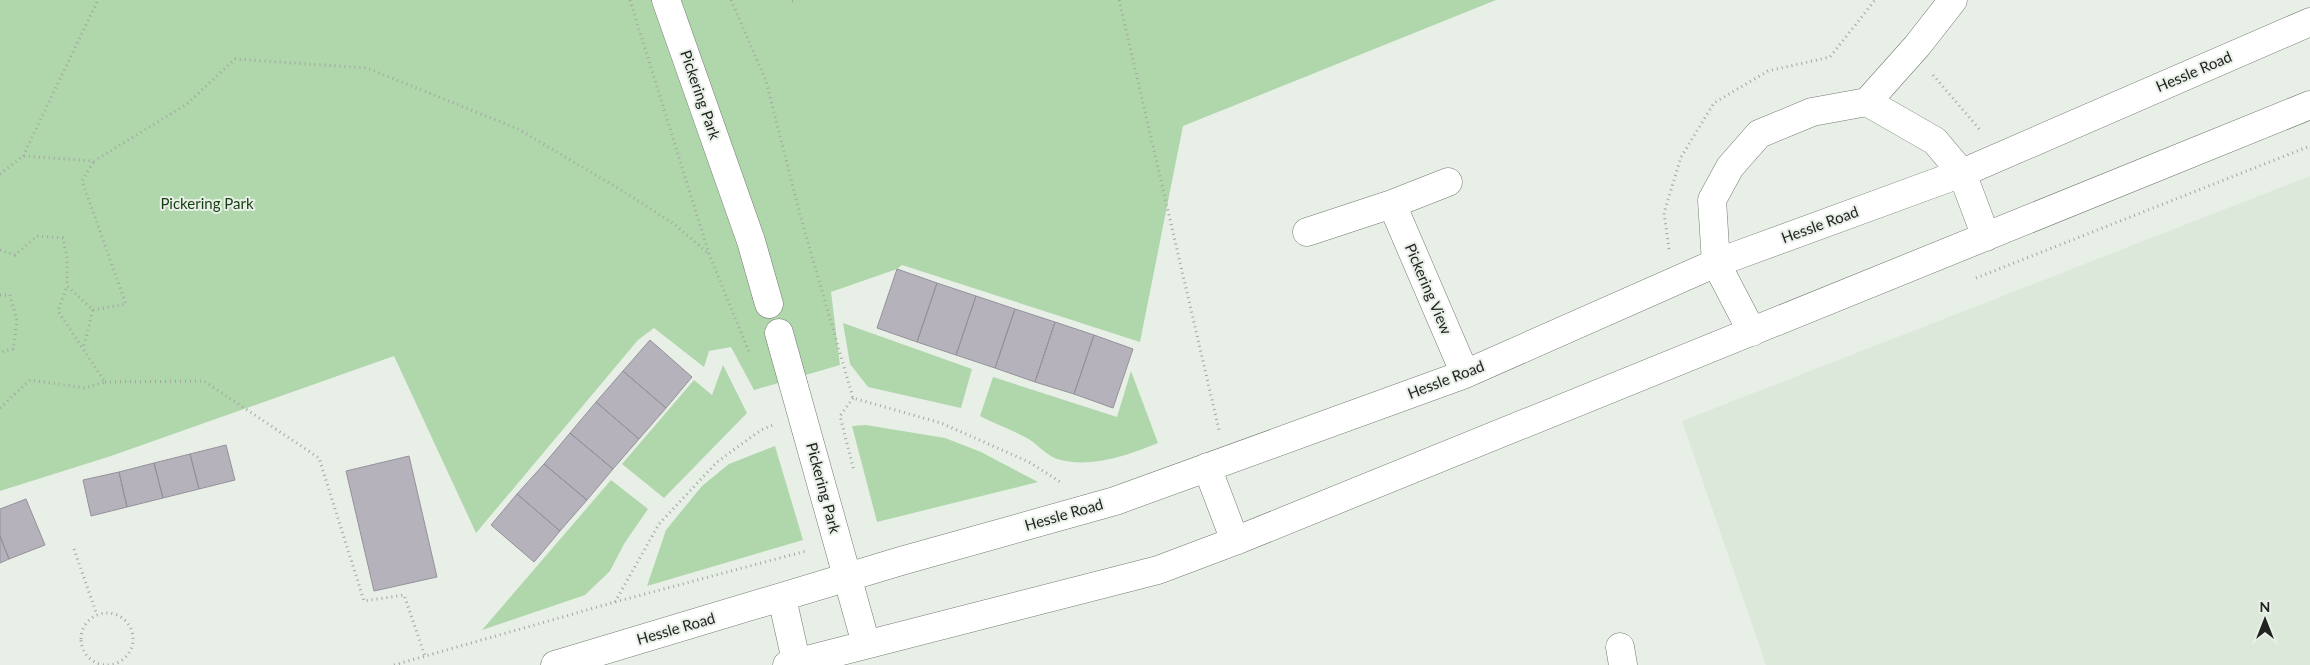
<svg xmlns="http://www.w3.org/2000/svg" width="2310" height="665" viewBox="0 0 2310 665" font-family="Lato,sans-serif">
  <style>
    .built { fill: #dce9da }
    .green { fill: #b0d7ab }
    .building { fill: #b6b2bc; stroke: #95919a }
    .lines { fill: none; stroke-linecap: round; stroke-linejoin: round }
    .minor-casing { stroke: #737a72; stroke-width: 29 }
    .path { stroke: #a2a7a1; stroke-width: 3; stroke-dasharray: 1 4; stroke-linecap: butt }
    .minor { stroke: #fff; stroke-width: 28 }
    .labels { text-anchor: middle; stroke-width: 4; stroke-linejoin: round; paint-order: stroke }
    .street-label { font-size: 15px; fill: #202320; stroke: #e8efe7 }
    .park-label { font-size: 15px; fill: #143f11; stroke: #e8efe7 }
  </style>
  <rect width="100%" height="100%" fill="#e8efe7"/>
  <!-- built -->
  <path class="built" d="M2310,176V665H1766L1682,421Z"/>
  <!-- green -->
  <path class="green" d="M0,0H1496L1183,126L1140,342L902,265L897,269L831,292L840,365L754,390L731,347L709,351L704,367L654,328L638,340L476,533L394,356L111,456L0,491Z
    M843,323L972,369L961,408L868,387L850,364Z
    M723,365L747,413L664,498L622,464L694,380L712,395Z
    M1131,371L1158,443C1128,455 1090,469 1057,459C1045,455 1036,442 1025,437C1010,429 995,424 980,416L993,377L1117,417Z
    M866,425L945,438L981,452L1038,482L877,522L852,426Z
    M775,446L803,540L647,586L666,530L702,486L729,464Z
    M611,480L648,509L624,544L610,571L585,595L482,630Z"/>
  <!-- building -->
  <path class="building" d="M897,269L937,283L917,342L877,328Z
    M937,283L976,296L956,355L917,342Z
    M976,296L1015,309L995,368L956,355Z
    M1015,309L1055,322L1035,382L995,368Z
    M1055,322L1094,335L1074,394L1035,382Z
    M1094,335L1133,349L1113,408L1074,394Z
    M650,340L692,377L666,408L623,371Z
    M623,371L666,408L639,439L596,402Z
    M596,402L639,439L613,469L570,433Z
    M570,433L613,469L587,500L544,464Z
    M226,445L235,480L199,489L190,454Z
    M190,454L199,489L163,498L154,463Z
    M409,456L437,577L374,591L346,471Z
    M154,463L163,498L127,507L119,472Z
    M544,464L587,500L560,531L517,494Z
    M119,472L127,507L91,516L83,480Z
    M517,494L560,531L534,562L491,525Z
    M26,499L45,545L9,559L0,536V509Z
    M0,536L9,559L0,563Z"/>
  <g class="lines">
    <!-- minor casing -->
    <g class="minor-casing">
      <path id="minor" d="M666,0L751,241L769,304
        M1867,102L1917,46L1953,0
        M1392,204L1465,374
        M1307,232L1392,204L1448,182
        M1752,332L1716,263L1712,200L1730,167L1759,134L1812,112L1867,102L1935,141L1962,173L1986,237
        M779,333L866,644
        M1207,467L1235,541
        M782,598L797,665
        M1620,647L1623,665
        M555,665L901,561L1115,501L1465,374L1716,263L1962,173L2310,22
        M787,665L1158,570L1235,541L2310,105"/>
    </g>
    <!-- path -->
    <path class="path" d="M630,0L709,254L749,352
      M731,0L766,81L802,222L853,398L941,423L1029,462L1062,483
      M1119,0L1219,430
      M792,1L795,0
      M1933,75L1981,131
      M23,156L98,0
      M0,174L23,156L94,161L187,104L235,59L367,68L518,129L626,193L674,224L709,254
      M1669,249L1664,213L1681,157L1714,103L1768,71L1830,57L1875,0
      M0,250L15,255L37,236L63,238L67,258V286
      M1976,278L2310,146
      M0,295H10L17,321L13,349L0,352
      M93,310L126,304L82,181L94,161
      M105,382L204,381L319,458L364,601L404,595L425,656
      M853,398L840,416L854,471
      M0,408L30,380L85,388L105,382L58,311L67,286L93,310L83,349
      M74,549L97,615
      M615,602L659,524L717,462L761,430L773,425
      M81 639a26 26 0 1 1 52 0a26 26 0 1 1-52 0Z
      M394,665L615,602L806,551"/>
    <!-- minor -->
    <use href="#minor" class="minor"/>
  </g>
  <g class="labels">
    <!-- street labels -->
    <g class="street-label">
      <text transform="translate(2194 72) rotate(-23)" y="5">Hessle Road</text>
      <text transform="translate(700 95) rotate(71)" y="5">Pickering Park</text>
      <text transform="translate(1820 225) rotate(-20)" y="5">Hessle Road</text>
      <text transform="translate(1428 289) rotate(67)" y="5">Pickering View</text>
      <text transform="translate(1446 380) rotate(-21)" y="5">Hessle Road</text>
      <text transform="translate(823 488) rotate(75)" y="5">Pickering Park</text>
      <text transform="translate(1064 515) rotate(-16)" y="5">Hessle Road</text>
      <text transform="translate(676 629) rotate(-16)" y="5">Hessle Road</text>
    </g>
    <!-- park labels -->
    <g class="park-label">
      <text x="207" y="209">Pickering Park</text>
    </g>
  </g>
  <!-- north arrow -->
  <g transform="translate(2265 620)" stroke="#e8efe7" stroke-width="4" paint-order="stroke">
  <path d="M0-4L9 19L0 12L-9 19Z" fill="#202320"/>
  <text y="-8" font-size="14" font-weight="bold" text-anchor="middle" fill="#202320">N</text>
  </g>
</svg>
